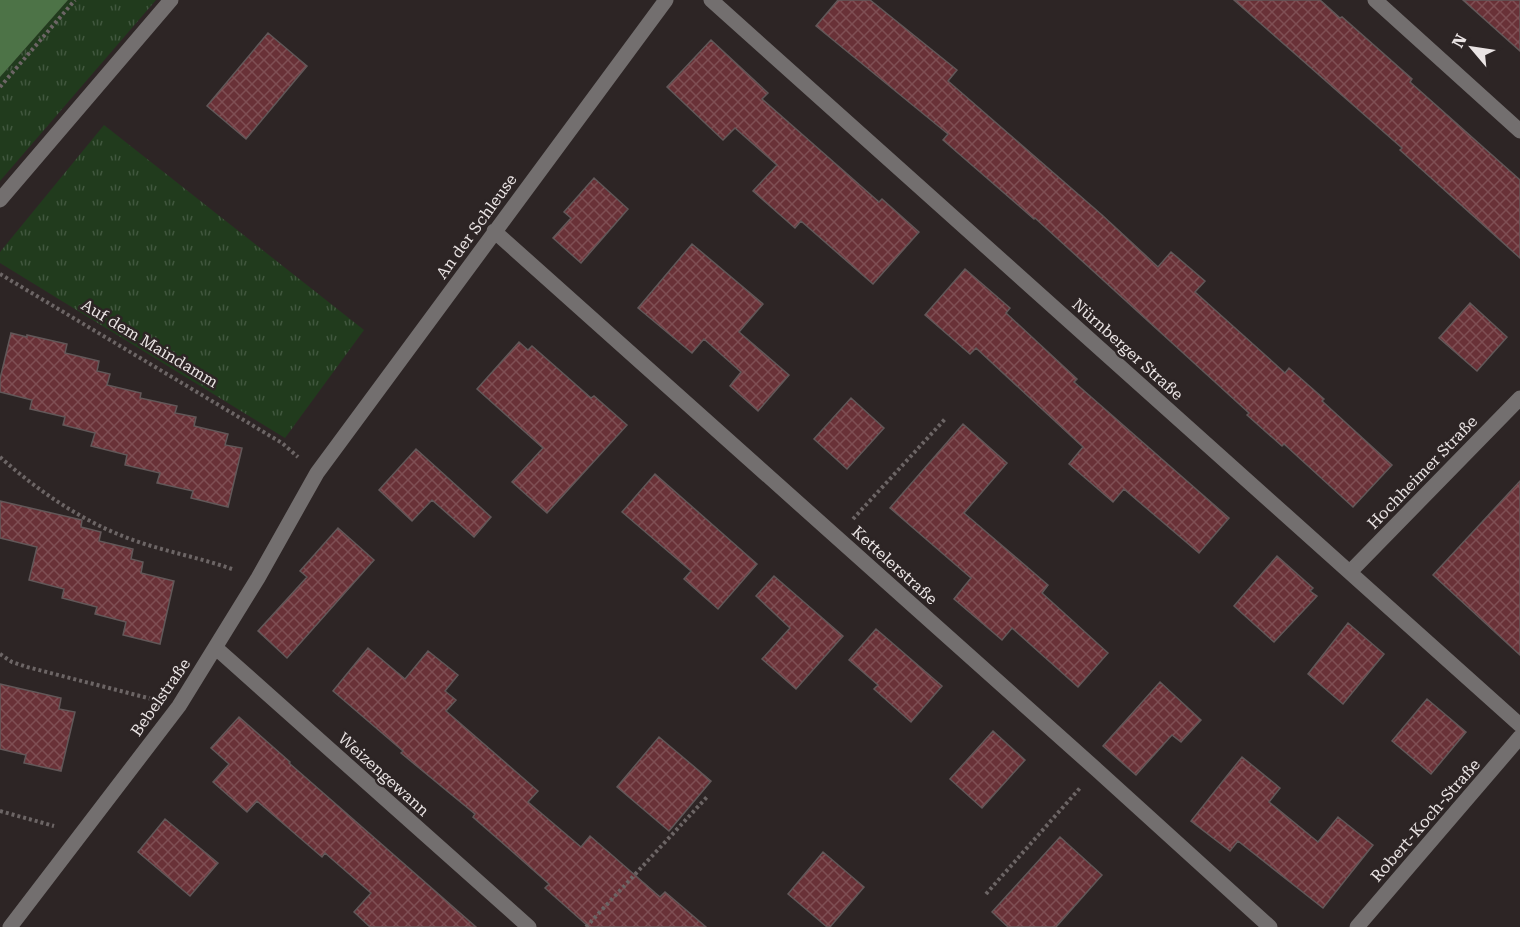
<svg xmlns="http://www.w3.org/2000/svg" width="1520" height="927" viewBox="0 0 1520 927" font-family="'Roboto Serif',serif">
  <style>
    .grass { fill: url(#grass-tufts) }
    .water { fill: #4d7347 }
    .building { fill: url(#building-cross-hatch); stroke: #625859; stroke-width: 1.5 }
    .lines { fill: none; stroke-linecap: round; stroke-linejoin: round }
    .path { stroke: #6c6565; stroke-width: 4; stroke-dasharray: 3 3; stroke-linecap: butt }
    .minor { stroke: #736f6f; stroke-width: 15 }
    .labels { text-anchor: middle; stroke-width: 5; stroke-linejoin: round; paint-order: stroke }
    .street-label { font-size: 16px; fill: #eae4e4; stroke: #2d2525 }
  </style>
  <defs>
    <pattern id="grass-tufts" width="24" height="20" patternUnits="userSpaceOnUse" patternTransform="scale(1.5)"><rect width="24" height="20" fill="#213b1d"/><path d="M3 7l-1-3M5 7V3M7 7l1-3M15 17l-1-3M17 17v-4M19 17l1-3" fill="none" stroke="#41573e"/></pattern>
    <pattern id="building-cross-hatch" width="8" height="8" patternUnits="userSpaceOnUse" patternTransform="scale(1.5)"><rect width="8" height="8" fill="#693137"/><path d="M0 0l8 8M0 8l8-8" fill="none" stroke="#7f4f54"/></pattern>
  </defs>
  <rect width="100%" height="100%" fill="#2d2525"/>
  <!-- grass -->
  <path class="grass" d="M68,0H156L0,181V77Z
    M104,125L364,330L285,438L0,263V252Z"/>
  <!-- water -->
  <path class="water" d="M0,0H68L0,77Z"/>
  <!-- building -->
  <path class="building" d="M838,0H870L957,70L948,81L1102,215L1158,267L1171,252L1205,281L1195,292L1285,373L1289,368L1324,399L1322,401L1392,465L1353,507L1284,444L1282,446L1247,415L1249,413L1035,218L1034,219L943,140L948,134L816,26Z
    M1234,0H1320L1340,18L1342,17L1412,79L1410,82L1520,180V258L1400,150L1402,148Z
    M1463,0H1520V51Z
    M268,33L307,66L246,139L207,106Z
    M711,40L768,93L762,99L879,202L882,199L919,232L873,284L801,221L795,228L753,191L777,165L735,128L723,140L667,87Z
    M594,178L628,209L581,263L553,238L571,218L564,212Z
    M692,244L763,304L739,332L789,375L758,411L730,386L741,372L704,339L692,353L638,308Z
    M965,269L1010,308L1006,313L1077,379L1074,382L1229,518L1199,553L1124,489L1113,502L1069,464L1083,447L976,348L970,354L925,315Z
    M1470,303L1507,337L1477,371L1439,338Z
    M11,333L27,337V335L67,344L65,353L99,361L97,371L110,374L107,385L141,393L140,398L177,406L175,413L196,417L194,426L228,434L225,445L242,448L228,507L191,498L193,491L157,483L160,473L125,465L127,455L91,446L95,433L63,425L65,417L30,409L32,400L0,392V379Z
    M519,342L528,350L532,346L591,398L594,396L627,425L547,513L512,482L543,448L477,389Z
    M851,398L884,428L847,469L814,439Z
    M963,424L1007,463L964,513L1048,585L1042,593L1108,653L1078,687L1012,628L1002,640L954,599L971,578L890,508Z
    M416,449L491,517L474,537L432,500L412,521L379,490Z
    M655,474L757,564L718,609L684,579L691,571L622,512Z
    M1520,481V655L1433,575Z
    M0,501L82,520L81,527L101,532L99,541L133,549L131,559L143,562L141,573L174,581L160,644L123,635L126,622L95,614L97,607L62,598L64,589L29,580L37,547L0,538Z
    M338,528L374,560L287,658L258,631L307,577L300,571Z
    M1277,556L1313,588L1310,591L1317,596L1274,642L1234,606Z
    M774,576L843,636L796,689L762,659L790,628L756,596Z
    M1348,623L1384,654L1343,704L1308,674Z
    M876,629L942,686L911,722L874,689L878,685L849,660Z
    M368,648L405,679L428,651L458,675L445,691L456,700L446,711L538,791L528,802L581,847L590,836L660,897L665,892L706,927H589L545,888L549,884L473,817L475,814L401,753L403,751L333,691Z
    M1160,682L1201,720L1181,742L1172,735L1136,775L1103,746Z
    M0,684L61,698L59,709L75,712L61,771L24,763L26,755L0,749Z
    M1427,699L1466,732L1431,774L1392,741Z
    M239,717L290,762L289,763L476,927H370L354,912L371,893L325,853L322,857L257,801L247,812L213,782L229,764L211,748Z
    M993,731L1025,760L982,808L950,779Z
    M659,737L711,781L669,831L617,787Z
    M1242,757L1280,788L1269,802L1318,842L1338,817L1373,845L1323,908L1238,841L1230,851L1191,821Z
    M165,819L218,863L190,896L138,852Z
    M1060,837L1102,875L1056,927H1008L992,912Z
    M823,852L864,887L830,927H827L788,894Z"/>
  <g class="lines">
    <!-- path -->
    <path class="path" d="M0,87L75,0
      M0,274L282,443L298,457
      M0,457C36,489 76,517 120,535C156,550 195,556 232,569
      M853,519L946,418
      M0,654L12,662L27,667L152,699
      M0,811L54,826
      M986,894L1080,788
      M586,927L707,797"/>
    <!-- minor -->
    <path class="minor" d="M711,0L1520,725
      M1375,0L1520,131
      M0,200L171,0
      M494,231L1097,770L1270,927
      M1350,572L1520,398
      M216,648L529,927
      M10,927L179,706L258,578L317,473L666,0
      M1357,927L1520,737"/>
  </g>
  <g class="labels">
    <!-- street labels -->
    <g class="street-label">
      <text transform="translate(476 226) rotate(-54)" y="6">An der Schleuse</text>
      <text transform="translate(150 343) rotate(31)" y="6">Auf dem Maindamm</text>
      <text transform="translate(1128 349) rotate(42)" y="6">Nürnberger Straße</text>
      <text transform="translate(1422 472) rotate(-46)" y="6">Hochheimer Straße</text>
      <text transform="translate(895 565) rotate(42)" y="6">Kettelerstraße</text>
      <text transform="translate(160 697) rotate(-55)" y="6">Bebelstraße</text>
      <text transform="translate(384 774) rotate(42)" y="6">Weizengewann</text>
      <text transform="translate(1425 820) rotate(-49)" y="6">Robert-Koch-Straße</text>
    </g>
  </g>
  <!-- north arrow -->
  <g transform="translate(1472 48) rotate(299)" stroke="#2d2525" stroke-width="4.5" paint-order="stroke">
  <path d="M0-4.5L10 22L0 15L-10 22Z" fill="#eae4e4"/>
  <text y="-9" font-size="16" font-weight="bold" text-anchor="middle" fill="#eae4e4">N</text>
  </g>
</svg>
